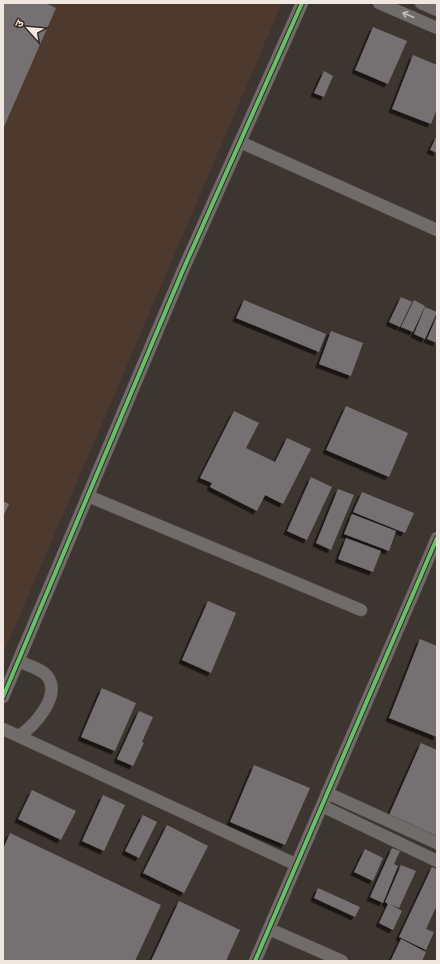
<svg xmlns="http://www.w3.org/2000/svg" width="440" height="964" viewBox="0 0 440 964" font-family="'PT Sans Narrow','Noto Sans Devanagari',sans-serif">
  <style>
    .built { fill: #4d392e }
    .building { fill: #757071; filter: url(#shadow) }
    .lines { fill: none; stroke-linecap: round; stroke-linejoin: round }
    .minor-casing { stroke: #59524d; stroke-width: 13 }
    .minor { stroke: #706c6c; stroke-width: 12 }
    .cycleway-casing { stroke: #382a21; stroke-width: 6 }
    .cycleway { stroke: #61c268; stroke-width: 4 }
    .oneway { stroke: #c4bcb8 }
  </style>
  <defs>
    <filter id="shadow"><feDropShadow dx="-3.5" dy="3.5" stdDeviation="0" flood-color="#0009"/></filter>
  </defs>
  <rect width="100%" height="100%" fill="#3d3530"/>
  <!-- built -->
  <path class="built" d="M3,3H282L3,655Z"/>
  <!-- building -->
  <path class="building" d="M3,3H45L56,8L3,129Z
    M373,27L407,41L388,84L355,70Z
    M413,55L437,65V109L431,124L392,109Z
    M324,71L333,76L324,97L314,93Z
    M437,135V153L430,150Z
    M401,297L412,302L400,327L389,322Z
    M244,300L326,334L319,352L236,318Z
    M414,300L425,306L413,332L401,327Z
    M425,307L437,312L425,339L414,334Z
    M437,316V343L427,339Z
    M331,331L363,343L351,376L319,364Z
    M346,406L408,433L389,477L326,450Z
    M234,411L259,423L246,448L275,462L287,438L311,449L283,504L265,495L257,511L210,487L212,483L200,478Z
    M311,477L332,487L307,540L287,531Z
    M338,489L354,495L331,550L316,543Z
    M362,492L414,513L405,533L353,512Z
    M3,501L9,504L3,517Z
    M352,514L396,531L389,551L344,534Z
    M346,538L381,551L373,572L338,559Z
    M208,601L236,613L211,673L182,660Z
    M420,639L437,646V737L389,718Z
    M102,688L136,703L115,751L81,737Z
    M139,711L153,717L142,742L144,743L133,766L117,759Z
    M421,743L437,750V837L389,815Z
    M254,765L310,788L285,845L230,822Z
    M32,790L76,811L61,840L18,819Z
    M103,795L125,805L104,851L82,841Z
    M143,815L157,822L139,858L125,851Z
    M167,825L208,846L184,893L143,873Z
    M10,833L161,905L135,961H3V849Z
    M392,848L400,851L394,864L398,866L383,903L370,897Z
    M365,849L383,858L373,881L354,872Z
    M401,865L416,871L399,908L390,904L402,911L393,930L379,923L388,904L385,902Z
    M432,867L437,869V905L426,929L434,932L426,950L399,937Z
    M318,888L360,907L355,917L314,898Z
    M179,901L240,930L226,961H151Z
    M401,939L426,952L422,961L391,960Z"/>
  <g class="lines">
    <!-- minor casing -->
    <g class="minor-casing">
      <path id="minor" d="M379,3L437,28
        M421,3L437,10
        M240,142L437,230
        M88,496L361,610
        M18,661C27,665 42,669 48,677C61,697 34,726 19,736
        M3,697L183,270L302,3
        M3,729L295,864
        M327,793L437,843
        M322,806L437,861
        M269,929L342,961
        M255,961C315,819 377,679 437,538"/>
    </g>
    <!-- minor -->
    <use href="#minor" class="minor"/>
    <!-- cycleway casing -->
    <g class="cycleway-casing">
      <path id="cycleway" d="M3,697L183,270L302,3
        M255,961C315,819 377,679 437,538"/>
    </g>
    <!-- cycleway -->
    <use href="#cycleway" class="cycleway"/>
  </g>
  <!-- one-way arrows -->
  <defs><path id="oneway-shaft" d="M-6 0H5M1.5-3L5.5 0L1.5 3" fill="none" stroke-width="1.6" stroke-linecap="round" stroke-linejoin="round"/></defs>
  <use class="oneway" href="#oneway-shaft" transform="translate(408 15) rotate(-157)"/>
  <!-- border -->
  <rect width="440" height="964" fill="none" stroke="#f1e7e1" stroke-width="8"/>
  <!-- north arrow -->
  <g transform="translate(28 28) rotate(297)" stroke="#382a21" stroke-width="3" paint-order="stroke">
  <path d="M0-3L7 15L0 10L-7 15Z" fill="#f1e7e1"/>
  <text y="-6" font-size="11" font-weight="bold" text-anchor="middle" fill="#f1e7e1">उ</text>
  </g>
</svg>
